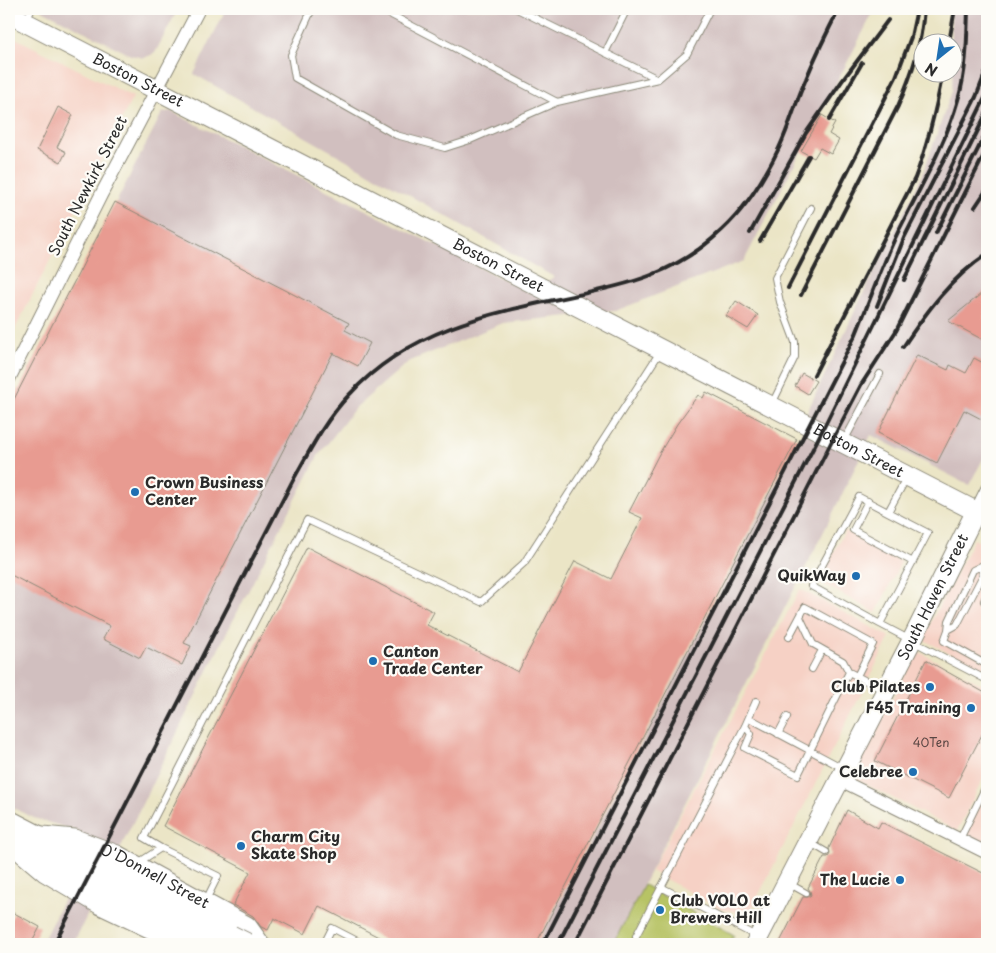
<svg xmlns="http://www.w3.org/2000/svg" width="996" height="953" viewBox="0 0 996 953" font-family="'Playpen Sans',sans-serif">
  <style>
    .built { fill: #f6d1c5 }
    .industrial { fill: #d1bfbf }
    .green { fill: #b7c365; stroke: #717748 }
    .building { fill: #e89b91 }
    .lines { fill: none; stroke-linecap: round; stroke-linejoin: round }
    .lane-casing { stroke: #8b8878; stroke-width: 8 }
    .street-casing { stroke: #8b8878; stroke-width: 14 }
    .secondary-casing { stroke: #8b8878; stroke-width: 21 }
    .primary-casing { stroke: #8b8878; stroke-width: 23 }
    .lane { stroke: #fff; stroke-width: 6 }
    .street { stroke: #fff; stroke-width: 12 }
    .secondary { stroke: #fff; stroke-width: 19 }
    .primary { stroke: #fff; stroke-width: 21 }
    .rail { stroke: #2b2b2b; stroke-width: 4 }
    .primary-bridge-casing { stroke: #8b8878; stroke-width: 23; stroke-linecap: butt }
    .primary-bridge { stroke: #fff; stroke-width: 21 }
    .poi-dot { fill: #1f6fb2; stroke: #fdfcf7; stroke-width: 2 }
    .labels { text-anchor: middle; stroke-width: 4.5; stroke-linejoin: round; paint-order: stroke }
    .number-label { font-size: 12px; fill: #5a4744 }
    .street-label { font-size: 15px; fill: #2b2b2b; stroke: #fdfcf7 }
    .poi-label { font-size: 15px; font-weight: bold; fill: #2b2b2b; stroke: #fdfcf7; text-anchor: end }
  </style>
  <rect width="100%" height="100%" fill="#fdfcf7"/>
  <filter id="ink" filterUnits="userSpaceOnUse"><feTurbulence type="fractalNoise" baseFrequency=".02" numOctaves="2"/><feDisplacementMap in="SourceGraphic" scale="10" xChannelSelector="R" yChannelSelector="G"/><feConvolveMatrix kernelMatrix="1 2 1 2 8 2 1 2 1" color-interpolation-filters="sRGB"/></filter>
  <filter id="wash" filterUnits="userSpaceOnUse"><feTurbulence type="fractalNoise" baseFrequency=".0096" numOctaves="4" result="noise"/><feDisplacementMap in="SourceGraphic" scale="20" xChannelSelector="R" yChannelSelector="G"/><feGaussianBlur stdDeviation="1.12" result="paint"/><feColorMatrix in="noise" values="0 0 0 0 0 0 0 0 0 0 0 0 0 0 0 0 0 1.4 0 .05"/><feComposite in="paint" operator="in"/></filter>
  <g filter="url(#wash)">
    <rect width="100%" height="100%" fill="#ebe5c6"/>
    <!-- built -->
    <path class="built" d="M9,35L133,97L9,341Z
      M845,531L901,562L876,613L818,581Z
      M974,539L987,546V673L922,639Z
      M800,589L890,637L749,914L720,909L651,871Z
      M917,651L987,687V771L957,831L852,777Z
      M987,786V846L962,834Z"/>
    <!-- industrial -->
    <path class="industrial" d="M40,9H178L155,53L144,58L131,55Z
      M226,9H875L744,261L615,311L503,323L408,362L355,408L318,456L223,640L73,944H41L94,840L74,830L34,818L9,806V411L162,113L170,111L528,292L554,277L194,74Z
      M951,9H987V452L969,485L871,435L825,529L613,944H537L801,435L808,410L863,294L922,176L952,91L954,42H951Z"/>
    <!-- green -->
    <path class="green" d="M644,885L734,935L729,944H613Z"/>
    <g id="blocks">
      <!-- building -->
      <path class="building" d="M58,107L73,115L57,147L66,152L61,162L37,150Z
        M822,115L835,123L829,134L839,140L831,154L820,148L814,158L801,151Z
        M115,202L349,323L345,330L370,343L358,366L333,353L184,643L191,646L182,665L146,647L140,658L103,639L110,626L9,574V409Z
        M987,289V342L948,321Z
        M736,301L758,315L748,329L726,316Z
        M917,355L948,370L950,365L966,373L974,358L987,365V422L964,410L937,463L878,433Z
        M802,373L816,381L808,394L795,386Z
        M706,392L797,439L536,944H392L319,906L305,934L274,918L268,930L261,927L253,916L233,905L250,872L163,826L307,547L434,612L427,625L518,672L575,561L611,579L642,518L629,512L659,454L677,424L698,395L703,398Z
        M926,660L987,694V725L949,798L875,761Z
        M847,810L878,828L881,822L987,875V944H779L803,897H808L811,895L810,891L808,888L824,857H828L830,854L829,848Z
        M14,913L40,927L31,944H9V922Z"/>
    </g>
  </g>
  <g filter="url(#ink)">
    <use href="#blocks" fill-opacity="0" stroke="#8b8878" stroke-width="1"/>
    <g class="lines">
      <!-- lane casing -->
      <g class="lane-casing">
        <path id="lane" d="M312,9L291,55L295,78L396,135L445,148L470,140L557,102L380,9
          M517,9L658,79
          M26,20L32,9
          M605,53L627,9
          M557,102L658,79L687,54L710,9
          M772,404L795,357V342L780,302L775,278L811,208
          M844,441L880,374
          M868,501L853,530L913,562
          M888,512L907,477
          M987,594L984,601L987,603
          M800,617L813,644L843,661L849,672L883,690
          M880,624L811,586L859,497L928,533L880,624L987,680
          M948,630L949,621L973,570L981,566L983,575L957,625L948,630L944,641L987,665
          M789,637L805,607L873,644L857,676
          M812,669L822,650
          M749,718L843,768
          M745,726L751,734L745,748L798,775L849,672
          M778,734L787,717
          M960,839L987,784
          M809,842L826,852
          M161,848L144,838L307,520L481,602L524,563L660,352
          M138,863L161,848L218,876L205,902
          M788,883L806,893
          M661,887L756,936
          M636,936L745,726L756,701
          M324,944L332,928L363,944"/>
      </g>
      <!-- street casing -->
      <g class="street-casing">
        <path id="street" d="M9,379L101,195L199,9
          M976,511L987,489
          M840,780L987,853"/>
      </g>
      <!-- secondary casing -->
      <g class="secondary-casing">
        <g id="secondary">
          <path id="s1" d="M9,14L987,517"/>
          <path id="s2" d="M42,836L75,839L117,855L247,926L260,944"/>
          <path d="M19,850L45,872L101,905L183,944"/>
          <path id="s3" d="M755,944L912,640L976,511"/>
        </g>
      </g>
      <!-- primary casing -->
      <g class="primary-casing">
        <path id="primary" d="M9,821L231,936
          M9,840L214,944"/>
      </g>
      <!-- lane -->
      <use href="#lane" class="lane"/>
      <!-- street -->
      <use href="#street" class="street"/>
      <!-- secondary -->
      <use href="#secondary" class="secondary"/>
      <!-- primary -->
      <use href="#primary" class="primary"/>
      <!-- rail -->
      <path class="rail" d="M949,42L955,9
        M829,120L862,63
        M975,207L987,189
        M750,233L806,133L842,81L888,20
        M936,233L987,131
        M760,241L809,156
        M904,280L987,112
        M788,288L896,77L911,37L917,9
        M801,295L898,106C913,72 921,46 924,9
        M877,306L904,238L976,97L987,69
        M903,347C927,311 951,278 987,254
        M814,375L915,178C928,144 936,109 943,72
        M54,944L292,482C309,452 325,420 349,395C409,330 486,314 568,297C628,285 676,274 722,230C746,208 765,177 779,148C790,125 796,101 806,79C816,55 827,32 839,9
        M543,944L856,334C870,300 882,265 898,232C919,189 945,146 958,100C967,70 967,39 968,9
        M558,944L822,431L987,94
        M575,944L834,437L861,385L896,331L987,149"/>
      <!-- primary-bridge casing -->
      <g class="primary-bridge-casing">
        <path id="primary-bridge" d="M231,936L247,944"/>
      </g>
      <!-- primary-bridge -->
      <use href="#primary-bridge" class="primary-bridge"/>
    </g>
  </g>
  <!-- markers -->
  <g class="poi-dot">
    <circle cx="135" cy="492" r="5"/>
    <circle cx="856" cy="576" r="5"/>
    <circle cx="373" cy="661" r="5"/>
    <circle cx="930" cy="687" r="5"/>
    <circle cx="971" cy="708" r="5"/>
    <circle cx="913" cy="772" r="5"/>
    <circle cx="241" cy="846" r="5"/>
    <circle cx="900" cy="880" r="5"/>
    <circle cx="660" cy="910" r="5"/>
  </g>
  <g class="labels">
    <!-- number labels -->
    <g class="number-label">
      <text x="931" y="747">40Ten</text>
    </g>
    <!-- street labels -->
    <g class="street-label">
      <text dy="5" stroke="none"><textPath href="#s1" startOffset="145">Boston Street</textPath></text>
      <text transform="translate(88 186) rotate(-63)" y="5">South Newkirk Street</text>
      <text dy="5" stroke="none"><textPath href="#s1" startOffset="550">Boston Street</textPath></text>
      <text dy="5" stroke="none"><textPath href="#s1" startOffset="955">Boston Street</textPath></text>
      <text dy="5" stroke="none"><textPath href="#s3" startOffset="390">South Haven Street</textPath></text>
      <text dy="5" stroke="none"><textPath href="#s2" startOffset="121">O'Donnell Street</textPath></text>
    </g>
    <!-- poi labels -->
    <g class="poi-label">
      <text x="145" y="488" text-anchor="start">Crown Business<tspan x="145" dy="17">Center</tspan></text>
      <text x="846" y="581">QuikWay</text>
      <text x="383" y="657" text-anchor="start">Canton<tspan x="383" dy="17">Trade Center</tspan></text>
      <text x="920" y="692">Club Pilates</text>
      <text x="961" y="713">F45 Training</text>
      <text x="903" y="777">Celebree</text>
      <text x="251" y="842" text-anchor="start">Charm City<tspan x="251" dy="17">Skate Shop</tspan></text>
      <text x="890" y="885">The Lucie</text>
      <text x="670" y="906" text-anchor="start">Club VOLO at<tspan x="670" dy="17">Brewers Hill</tspan></text>
    </g>
  </g>
  <!-- margin -->
  <rect width="996" height="953" fill="none" stroke="#fdfcf7" stroke-width="30"/>
  <!-- north arrow -->
  <g transform="translate(938 58) rotate(210)"><circle r="24" fill="#fdfcf7" stroke="#a9a8a5"/>
  <path d="M0-4L9 19L0 12L-9 19Z" fill="#1f6fb2"/>
  <text y="-8" font-size="14" font-weight="bold" text-anchor="middle" fill="#2b2b2b">N</text>
  </g>
</svg>
